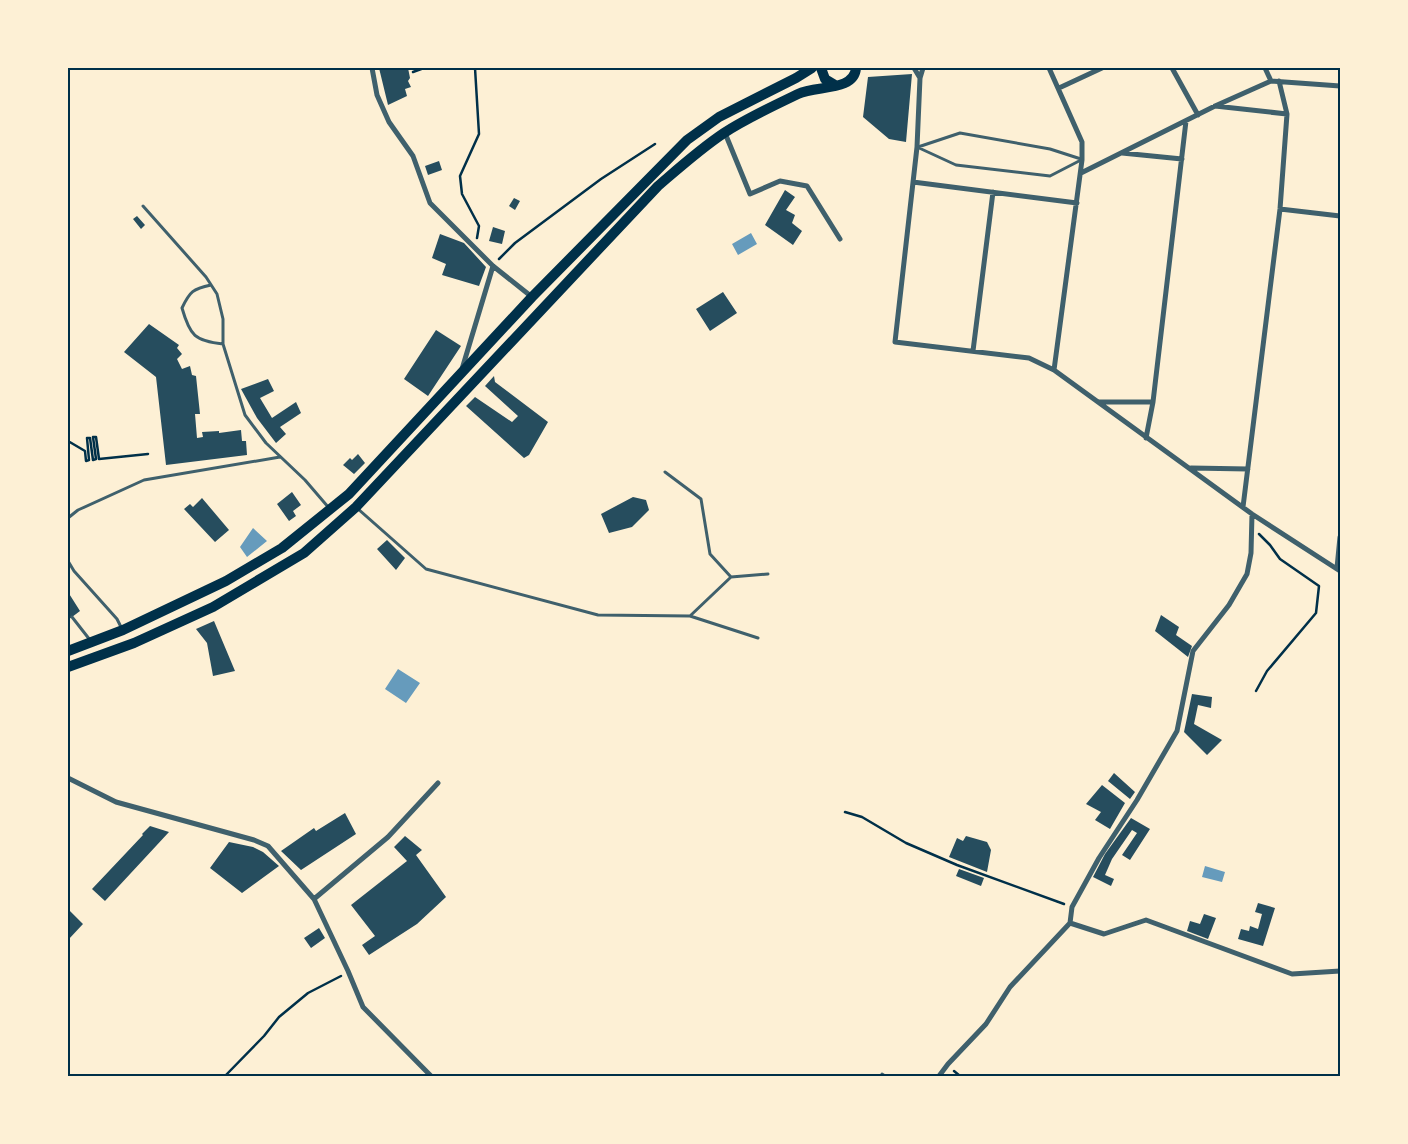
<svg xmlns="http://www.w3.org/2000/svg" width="1408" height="1144" viewBox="0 0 1408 1144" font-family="'IBM Plex Sans',sans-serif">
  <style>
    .water { fill: #669bbc }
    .building { fill: #264d5e }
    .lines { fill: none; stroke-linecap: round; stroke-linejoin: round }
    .path { stroke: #003049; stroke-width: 2.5 }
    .service { stroke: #3f606c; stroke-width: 3 }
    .minor { stroke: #3f606c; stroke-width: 5 }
    .trunk { stroke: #003049; stroke-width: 10 }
    .neatline { fill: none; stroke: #003049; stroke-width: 2 }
  </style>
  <rect width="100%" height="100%" fill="#fdf0d5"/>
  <!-- water -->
  <path class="water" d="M751,233L757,244L738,255L732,244Z
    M253,528L267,541L247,557L240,547Z
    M398,669L420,683L406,703L385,689Z
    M1205,866L1225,872L1222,882L1202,877Z"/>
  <!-- building -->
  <path class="building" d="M379,68H408L410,78L408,81L411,87L405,89L407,96L388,105Z
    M912,74L906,142L889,139L863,117L868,77Z
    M439,161L442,170L428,175L425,166Z
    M785,190L795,197L786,210L795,215L792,223L802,231L793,245L765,225Z
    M514,198L520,201L515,210L509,206Z
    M137,216L145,225L141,229L133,219Z
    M493,227L505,231L502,244L489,241Z
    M440,234L464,243L486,267L479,286L442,275L446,264L432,258Z
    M723,292L737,313L710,331L696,309Z
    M149,324L179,345L177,348L182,354L177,359L182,369L190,366L192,375L196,376L200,414H195L197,438L203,437L202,432L219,431V433L241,430L242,441H246L247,455L166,465L156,377L124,352Z
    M436,330L461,346L428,396L404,379Z
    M494,376L495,382L548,422L529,455L524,458L466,406L475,397L512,422L518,416L485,386Z
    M268,379L274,391L260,398L272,418L296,402L301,413L280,427L286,434L276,443L257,418L241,389Z
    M358,454L365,463L354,474L343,465L350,458L352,460Z
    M292,492L301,505L293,511L296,516L289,521L277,504Z
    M633,497L646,500L649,510L632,527L609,533L601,514Z
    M202,498L229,530L215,542L184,509L190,504L193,507Z
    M387,540L405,558L396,570L377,549Z
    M68,592L80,611L68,620Z
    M1161,615L1179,627L1176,635L1192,646L1188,657L1155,631Z
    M214,621L235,671L213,676L207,643L196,629Z
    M1192,694L1212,697L1211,708L1198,705L1194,724L1222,740L1207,755L1184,732Z
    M1114,773L1135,792L1130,799L1108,781Z
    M1102,785L1125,803L1110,829L1095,820L1101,812L1086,804Z
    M345,813L356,834L301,870L281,851L314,828L316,831Z
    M1131,818L1150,829L1130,860L1122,855L1137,833L1132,830L1112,859L1105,875L1114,879L1111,886L1093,877L1105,854Z
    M150,826L169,832L105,901L92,889L143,835L142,834Z
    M405,836L422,850L416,855L446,897L417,924L369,955L362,945L375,936L351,905L407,861L394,847Z
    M966,836L987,842L991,850L987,872L949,857L957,838L963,841Z
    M229,842L253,847L263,852L279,866L242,893L210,868Z
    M959,869L984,878L981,886L956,876Z
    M1258,903L1275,908L1263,946L1238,939L1241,929L1249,931L1250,926L1258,929L1262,914L1255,912Z
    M68,909L83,924L68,940Z
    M1204,914L1216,918L1208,939L1187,931L1190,921L1200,924Z
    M319,928L325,938L311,948L304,938Z"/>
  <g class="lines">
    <!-- path -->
    <path class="path" d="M475,68L479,134L460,176L462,194L479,226L477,238
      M413,72L424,68
      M499,259L515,243L601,179L655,144
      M68,441L85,451L86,461L89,460L87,438H90L93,460L96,459L93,437H96L99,459L148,454
      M1256,691L1267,671L1316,613L1319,586L1280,559L1270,545L1259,534
      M845,812L862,817L906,843L957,865L1064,904
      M954,1071L960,1076
      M225,1076L264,1036L279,1017L308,993L341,976"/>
    <!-- service -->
    <path class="service" d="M917,147L956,165L1050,176L1081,160
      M918,147L960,133L1050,149L1081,159
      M143,206L206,277L217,294L223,319V344L245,415L266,443L305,480L329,508
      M211,285C193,289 190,291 182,308C190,336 195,341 223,344
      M665,472L701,499L710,554L731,577
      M358,509L426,569L598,615L690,616L758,638
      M68,518L78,510L144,480L280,457
      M68,561L74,571L117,619L122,629
      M690,616L731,577L768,574
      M72,617L90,640
      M882,1074L885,1076"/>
    <!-- minor -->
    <path class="minor" d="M372,68L377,95L389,122L413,156L430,203L493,266L532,297
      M914,68L920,78
      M923,68L920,78L917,147L895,342L1029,358L1054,370L1252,514L1340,571
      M1049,68L1082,142V160L1054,370
      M1172,68L1198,115
      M1265,68L1271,81
      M1059,88L1102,68
      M1215,106L1287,114
      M725,133L750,194L780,181L807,186L840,239
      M1122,153L1182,159
      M1081,173L1215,106L1271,81L1340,86
      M913,182L1077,203
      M1280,209L1340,216
      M973,351L993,192
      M462,369L493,266
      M1099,402H1153
      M1146,438L1153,402L1186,121
      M1191,468L1248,469
      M1243,507L1280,209L1287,114L1279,81
      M1337,568L1340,537
      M68,778L116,802L254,840L268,846L314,899L348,971L363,1007L431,1076
      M314,899L388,837L438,783
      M1070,923L1104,934L1146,920L1292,974L1340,971
      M939,1076L948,1064L986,1024L1010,987L1070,923L1072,907L1099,858L1137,800L1177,731L1193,651L1229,605L1247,574L1251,553L1252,514"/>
    <!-- trunk -->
    <path class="trunk" d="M821,68L825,79L835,85
      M68,651L123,630L226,581L282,548L349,494L532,297L687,140L719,117L796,78L812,68
      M68,667L134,643L213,607L304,553L356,507L658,186C679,168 700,149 724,133C745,119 775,105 798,94C816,85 854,92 856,68"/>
  </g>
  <!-- border -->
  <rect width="1408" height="1144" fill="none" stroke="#fdf0d5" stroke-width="138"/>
  <rect x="69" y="69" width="1270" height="1006" class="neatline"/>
</svg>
